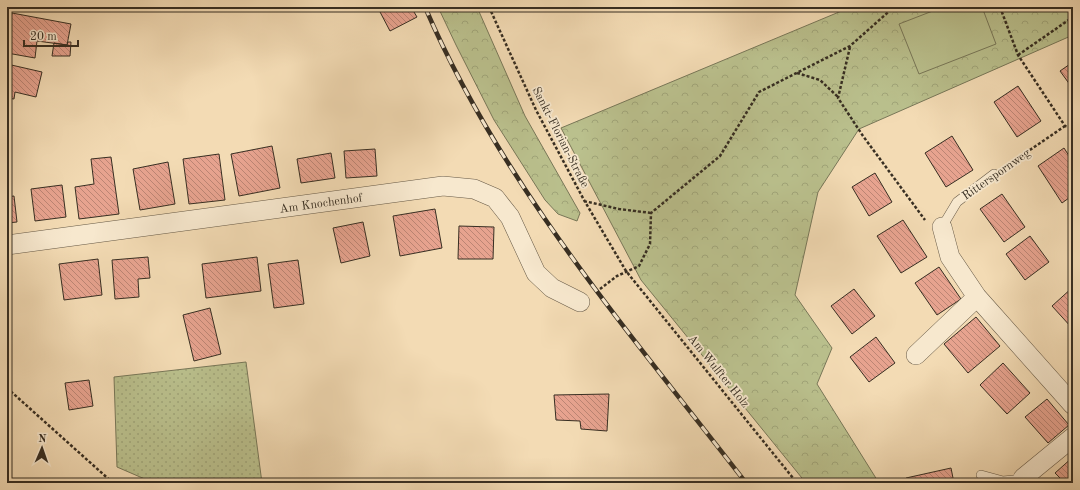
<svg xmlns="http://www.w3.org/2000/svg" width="1080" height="490" viewBox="0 0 1080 490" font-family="'Old Standard TT',serif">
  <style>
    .grass { fill: url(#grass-dots); stroke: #787758 }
    .forest { fill: url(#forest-crowns); stroke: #787758 }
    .garden { fill: #bac08d; stroke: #787758 }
    .building { fill: url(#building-back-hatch); stroke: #372e22 }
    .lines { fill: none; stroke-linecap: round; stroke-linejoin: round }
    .service-casing { stroke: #665946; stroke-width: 10 }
    .minor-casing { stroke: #665946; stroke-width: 20 }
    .path { stroke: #372e22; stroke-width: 2.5; stroke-dasharray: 3 2; stroke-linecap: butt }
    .service { stroke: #f7e8ce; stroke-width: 9 }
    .minor { stroke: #f7e8ce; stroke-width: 19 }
    .rail-casing { stroke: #372e22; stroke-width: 4.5 }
    .rail { stroke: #f7e8ce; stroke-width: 3; stroke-dasharray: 9; stroke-linecap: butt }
    .labels { text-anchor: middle; stroke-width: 3.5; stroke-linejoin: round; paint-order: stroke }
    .street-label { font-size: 12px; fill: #372e22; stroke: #f7e8ce }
  </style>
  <defs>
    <pattern id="grass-dots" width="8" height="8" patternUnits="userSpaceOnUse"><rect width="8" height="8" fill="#bac08d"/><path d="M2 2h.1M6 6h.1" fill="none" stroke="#a0a579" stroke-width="1.8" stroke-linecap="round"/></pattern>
    <pattern id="forest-crowns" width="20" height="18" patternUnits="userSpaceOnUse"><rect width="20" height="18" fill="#bac08d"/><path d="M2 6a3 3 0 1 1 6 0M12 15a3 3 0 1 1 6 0" fill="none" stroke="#a0a579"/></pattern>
    <pattern id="building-back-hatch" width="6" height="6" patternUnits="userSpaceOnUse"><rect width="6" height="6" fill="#e7a38f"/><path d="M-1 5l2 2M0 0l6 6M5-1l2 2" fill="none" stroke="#bc8574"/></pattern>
  </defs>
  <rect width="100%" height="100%" fill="#f3dbb4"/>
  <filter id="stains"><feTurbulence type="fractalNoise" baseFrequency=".005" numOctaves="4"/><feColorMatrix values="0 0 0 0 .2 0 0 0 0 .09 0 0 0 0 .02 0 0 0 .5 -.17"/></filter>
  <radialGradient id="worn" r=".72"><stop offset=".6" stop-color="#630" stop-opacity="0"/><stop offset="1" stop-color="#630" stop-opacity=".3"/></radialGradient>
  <!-- grass -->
  <path class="grass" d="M246,362L262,483H154L117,467L114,377Z"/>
  <!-- forest -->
  <path class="forest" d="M438,7H477L525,116L580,213L577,221L558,214L545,200L494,120L456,45Z
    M851,7H1073V35L859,129L818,192L795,295L832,348L817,384L879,483H806L641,280L561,128Z"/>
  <!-- garden -->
  <path class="garden" d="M943,7H982L996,44L919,74L899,24Z"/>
  <!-- building -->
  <path class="building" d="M385,7H411L417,17L390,31L379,10Z
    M12,13L71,24L67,45L37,41L35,58L7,53V39Z
    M68,42H71L70,56H52L54,43L67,45Z
    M1073,62V89L1060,71Z
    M7,64L42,72L36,97L15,92L14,99L7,98Z
    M1018,86L1041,121L1017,137L994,102Z
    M952,136L973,170L946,187L925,153Z
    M272,146L280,188L239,196L231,154Z
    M1064,148L1073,162V195L1062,203L1038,166Z
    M375,149L377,176L346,178L344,151Z
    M331,153L335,178L301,183L297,159Z
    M219,154L225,200L189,204L183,159Z
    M111,157L119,214L79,219L75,187L94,184L91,159Z
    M168,162L175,204L140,210L133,169Z
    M875,173L892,202L869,216L852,187Z
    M62,185L66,217L35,221L31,189Z
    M1002,194L1025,227L1004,242L980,209Z
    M14,196L17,222L7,223V197Z
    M435,209L442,248L400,256L393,216Z
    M903,220L927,257L901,273L877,236Z
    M363,222L370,256L341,263L333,228Z
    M459,226L494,227L493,259H458Z
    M1030,236L1049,262L1025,280L1006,254Z
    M148,257L150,278L138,279L139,297L115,299L112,260Z
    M257,257L261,291L206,298L202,264Z
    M98,259L102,295L64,300L59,264Z
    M298,260L304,304L274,308L268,264Z
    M939,267L961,299L937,315L915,283Z
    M1073,287V327L1072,328L1052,306Z
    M854,289L875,316L852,334L831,306Z
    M210,308L221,354L194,361L183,315Z
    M976,317L1000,346L968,373L944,344Z
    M876,337L895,363L869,382L850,357Z
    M1003,363L1030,393L1007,414L980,385Z
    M89,380L93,406L69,410L65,383Z
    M609,394L607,431L581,429L580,421L556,420L554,395Z
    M1047,399L1069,425L1048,443L1025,417Z
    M1073,457V483H1065L1055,473Z
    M951,468L954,483H907L906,478Z"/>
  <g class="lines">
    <!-- service casing -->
    <g class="service-casing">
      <path id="service" d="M942,227L957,202L994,174
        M981,475L1003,481L1024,479"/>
    </g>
    <!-- minor casing -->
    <g class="minor-casing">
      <path id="minor" d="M942,227L950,257L977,297L1073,405
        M7,245L443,186L474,189L495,198L510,217L536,273L552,288L580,302
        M916,355L977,297
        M1023,478L1073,437"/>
    </g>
    <!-- path -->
    <path class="path" d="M489,7L536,110L584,200L626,271L797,483
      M1000,7L1018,55L1065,126L1073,128
      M850,47L838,98L863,136L925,220
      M1018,55L1073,17
      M797,73L820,80L838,97
      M1005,167L1065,126
      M584,201L619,209L651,213
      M596,292L617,276L639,266L650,244L651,213L720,156L759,92L850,46L894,7
      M7,388L113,483"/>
    <!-- service -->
    <use href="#service" class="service"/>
    <!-- minor -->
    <use href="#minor" class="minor"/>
    <!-- rail casing -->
    <g class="rail-casing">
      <path id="rail" d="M425,7C501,184 629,332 746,483"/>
    </g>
    <!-- rail -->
    <use href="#rail" class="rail"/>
  </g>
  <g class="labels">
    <!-- street labels -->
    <g class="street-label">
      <text transform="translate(561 137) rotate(63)" y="4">Sankt-Florian-Straße</text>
      <text transform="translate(996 174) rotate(-35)" y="4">Ritterspornweg</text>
      <text transform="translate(321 203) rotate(-8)" y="4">Am Knochenhof</text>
      <text transform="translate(719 371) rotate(51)" y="4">Am Wulfter Holz</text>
    </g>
  </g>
  <!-- margin -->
  <rect width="1080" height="490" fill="none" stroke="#f3dbb4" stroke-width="24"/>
  <rect x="8" y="8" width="1064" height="474" fill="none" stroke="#372e22" stroke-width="2"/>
  <rect x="12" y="12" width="1056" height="466" fill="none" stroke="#372e22"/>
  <!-- north arrow -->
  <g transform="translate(42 448) rotate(2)" stroke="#f7e8ce" stroke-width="3" paint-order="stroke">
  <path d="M0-3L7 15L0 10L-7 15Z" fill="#372e22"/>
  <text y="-6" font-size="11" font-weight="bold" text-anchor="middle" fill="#372e22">N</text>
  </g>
  <!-- scale -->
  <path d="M24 40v6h54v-6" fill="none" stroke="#372e22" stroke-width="2"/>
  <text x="30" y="40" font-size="12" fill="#372e22" stroke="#f7e8ce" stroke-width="3" paint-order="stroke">20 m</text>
  <rect width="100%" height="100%" filter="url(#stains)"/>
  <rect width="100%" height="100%" fill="url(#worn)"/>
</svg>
